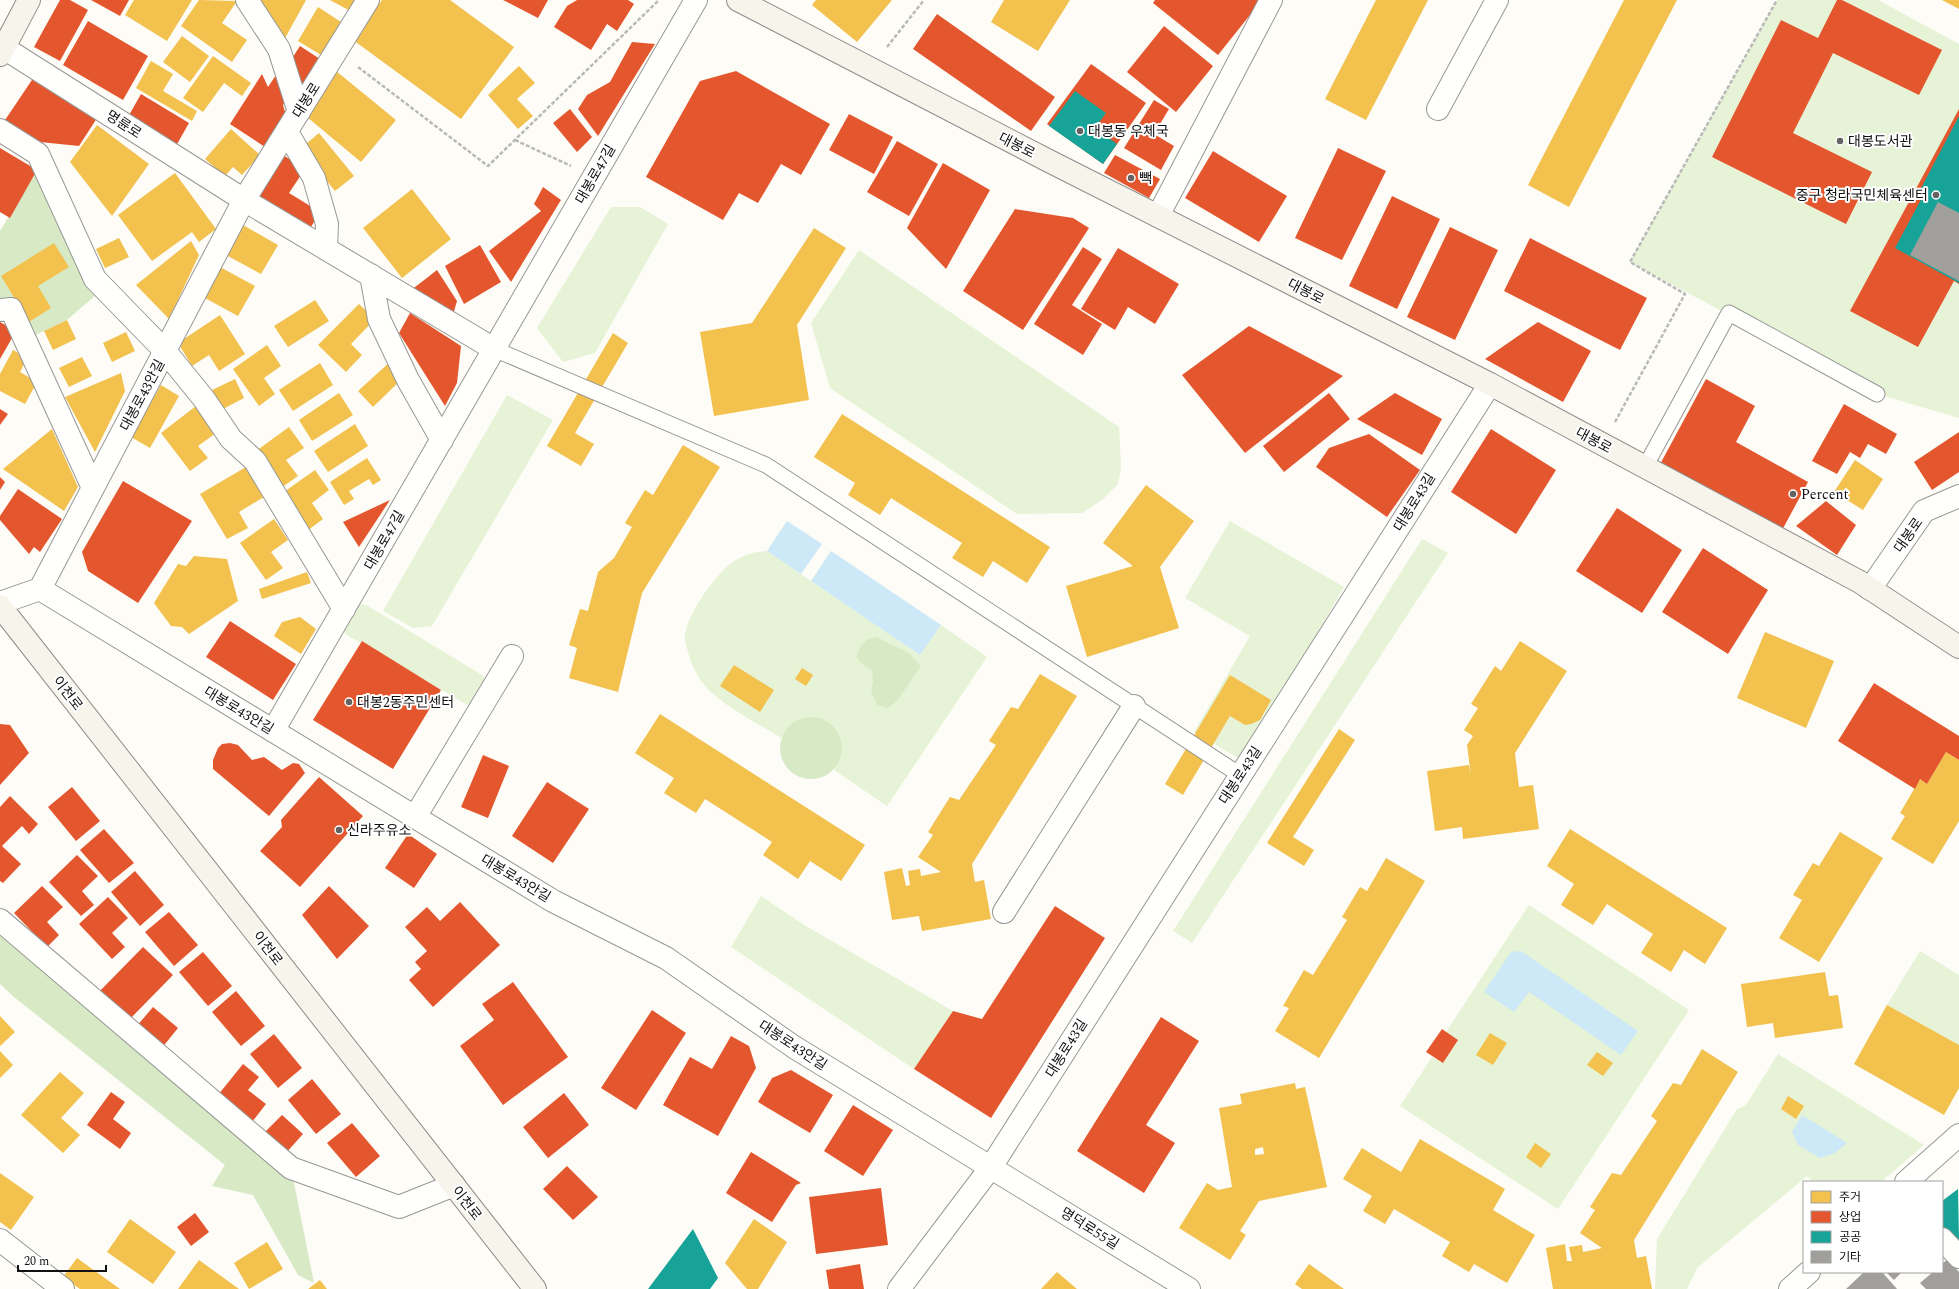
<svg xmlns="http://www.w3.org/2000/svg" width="1959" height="1289" viewBox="0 0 1959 1289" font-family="Spectral,'Noto Sans KR',serif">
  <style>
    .green { fill: #e7f3d7 }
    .forest { fill: #d8eac5 }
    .water { fill: #cde8f7 }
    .homes { fill: #f2c14e; fill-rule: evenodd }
    .shops { fill: #e4572e }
    .public { fill: #17a398 }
    .building { fill: #a19f9c }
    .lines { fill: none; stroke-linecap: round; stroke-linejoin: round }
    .lane-casing { stroke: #979795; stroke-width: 17 }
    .street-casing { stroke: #979795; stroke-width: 24 }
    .secondary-casing { stroke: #8e8d8b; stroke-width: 24 }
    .path { stroke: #b9b9b8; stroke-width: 2.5; stroke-dasharray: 4 2; stroke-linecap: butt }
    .lane { stroke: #fffffe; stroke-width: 15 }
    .street { stroke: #fffffe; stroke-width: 22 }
    .secondary { stroke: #f6f4eb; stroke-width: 22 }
    .poi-dot { fill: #646362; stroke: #fff; stroke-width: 1.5 }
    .labels { text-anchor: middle; stroke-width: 4; stroke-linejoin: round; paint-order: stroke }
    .street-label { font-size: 14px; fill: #111; stroke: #fff }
    .poi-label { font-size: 14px; fill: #111; stroke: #fff; text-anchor: start }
  </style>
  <rect width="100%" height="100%" fill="#fdfcf7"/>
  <!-- green -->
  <path class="green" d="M1777,0H1878L1959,44V418L1877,394L1630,262Z
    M611,207H640L668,224L595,353L563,362L537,328Z
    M859,250L1119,427L1121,468L1118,484L1102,500L1082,513L1017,514L830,388L811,323Z
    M507,395L553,420L432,626L413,628L383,611Z
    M1230,521L1344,587L1243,761L1194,732L1250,636L1185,598Z
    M1422,539L1448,553L1192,943L1173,931Z
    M767,551L920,655L941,625L987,657L887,806L834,770C842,757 843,738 833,726L783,734L781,738C759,724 717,703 702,682C693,671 688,654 685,640C683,627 701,596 710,586C727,564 739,553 767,551Z
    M359,603L368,606L482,675L491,685L476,710L347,635L338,625Z
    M761,896L804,925L953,1011L914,1069L731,947Z
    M1529,905L1689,1010L1558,1209L1400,1106L1432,1057L1443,1063L1458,1040L1446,1032Z
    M1920,951L1959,975V1045L1887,1005Z
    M1778,1054L1924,1145L1881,1182H1813L1807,1176L1698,1267L1687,1289H1655L1657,1239L1737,1109L1746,1105Z"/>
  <!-- forest -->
  <path class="forest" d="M37,170L104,288L67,320L25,340L0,310V231Z
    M876,637L909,653L921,666L897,701L888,708L877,705L871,691L873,682L872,670L862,664L856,657C861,646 863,639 876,637Z
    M780 748a31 31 0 1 1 62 0a31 31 0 1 1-62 0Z
    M0,921L291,1168L314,1283L298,1275L253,1195L212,1186L225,1165L14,997L0,984Z"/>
  <!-- water -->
  <path class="water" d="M787,521L822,544L801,574L767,551Z
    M831,551L941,625L920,655L811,581Z
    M1521,951L1638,1031L1621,1055L1529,992L1514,1012L1484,992L1511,952Z
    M1802,1115L1847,1143L1835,1153L1820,1158L1798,1145L1792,1132Z"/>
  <!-- homes -->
  <path class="homes" d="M134,0H192L167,41L125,15Z
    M199,0L237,1L222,23L247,40L232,62L181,26Z
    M254,0H306L283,42Z
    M330,0H359L352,12Z
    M382,0H450L514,47L461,119L353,40Z
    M816,0H892L857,42L812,5Z
    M1004,0H1070L1038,51L991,22Z
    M1376,0H1428L1366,120L1325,99Z
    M1624,0H1677L1569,207L1528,185Z
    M1942,0H1959V9Z
    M318,7L341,22L321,55L298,41Z
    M182,36L209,56L190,82L163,62Z
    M213,56L251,83L242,96L224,83L203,112L183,98Z
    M151,61L173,74L163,91L197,111L192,121L136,88Z
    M519,66L535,83L517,99L533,116L518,129L488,95Z
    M336,71L396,120L361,162L301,112Z
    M51,90L71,104L61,119L51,112L56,104L46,98Z
    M97,125L149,164L112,216L70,162Z
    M231,129L260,155L242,175L233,167L225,176L205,159Z
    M319,133L354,176L335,191L300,149Z
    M175,173L216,229L199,242L192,232L152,261L118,215Z
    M412,189L451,239L402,278L363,228Z
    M243,225L278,245L261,274L226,255Z
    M814,228L846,248L797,325L809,400L714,416L700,332L752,323Z
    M119,238L129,257L105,268L96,249Z
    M191,241L199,255L169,319L136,285Z
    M54,243L69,267L38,286L51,308L29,322L1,276Z
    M220,267L255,286L238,316L203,297Z
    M315,300L329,321L288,347L274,326Z
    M359,304L375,319L351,344L362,355L346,372L318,345Z
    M220,315L245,354L219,371L209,355L192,366L178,343Z
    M67,320L76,339L53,350L44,331Z
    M126,332L135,351L112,362L103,343Z
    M613,333L628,343L575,433L594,444L581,466L547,446Z
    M267,345L281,366L264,378L275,394L259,406L233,369Z
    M13,350L27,358L20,372L37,382L25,404L0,391V374Z
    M82,357L92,376L69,387L59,368Z
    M391,361L405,376L373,407L358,391Z
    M320,363L333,385L293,411L279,390Z
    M121,373L125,391L95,452L65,397Z
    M235,379L244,398L221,410L212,390Z
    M161,385L179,396L150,448L131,437Z
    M339,393L353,415L312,441L299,420Z
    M196,406L216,433L198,446L208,458L190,471L161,433Z
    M842,414L1050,547L1027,583L993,561L983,577L952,558L962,543L891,498L880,515L848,495L855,483L814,457Z
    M355,424L368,446L328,472L314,451Z
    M289,427L304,448L286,460L298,476L281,488L256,451Z
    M52,429L78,487L64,511L3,469Z
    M683,445L720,467L642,593L618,692L569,678L577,648L569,645L580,609L588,611L598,572L614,558L632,527L625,523L645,490L653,495Z
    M367,458L381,480L373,485L369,479L349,491L354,499L344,505L330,482Z
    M1855,460L1883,479L1863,510L1834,492Z
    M246,467L264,497L239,512L248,528L227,539L200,494Z
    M315,470L329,490L312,503L323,519L307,531L281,494Z
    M1146,485L1194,521L1160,567L1179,628L1087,657L1066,586L1133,566L1103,543Z
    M274,519L288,540L271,552L283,568L266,580L240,543Z
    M194,556L227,559L238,601L189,634L182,627L171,626L154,603L178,564L186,566Z
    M307,572L311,583L262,599L259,589Z
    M300,617L316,629L301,654L274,636L282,622Z
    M1765,632L1834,661L1806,728L1737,698Z
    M1520,641L1567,671L1515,753L1519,787L1533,785L1539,829L1463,839L1462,827L1435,831L1427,771L1469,765L1471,775L1467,745L1473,736L1464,730L1478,708L1471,704L1495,666L1501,671Z
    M734,665L774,690L760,712L720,686Z
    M802,668L813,675L806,686L795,679Z
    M1040,674L1077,696L972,864L975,882L984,880L991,919L922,931L919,916L892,920L884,872L902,868L906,886L910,885L908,871L920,869L921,876L941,872L918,857L933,835L928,832L950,797L959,800L996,745L989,741L1011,707L1018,709Z
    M1230,675L1271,700L1260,720L1251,724L1245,725L1230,716L1183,795L1165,784Z
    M660,714L865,845L841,881L810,861L798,879L763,855L772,842L705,799L696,813L664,793L674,778L635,753Z
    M1339,729L1355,740L1293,837L1314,850L1304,866L1267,843Z
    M1946,752L1959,760V821L1933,864L1891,839L1905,816L1900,813L1920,779L1927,784Z
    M1570,829L1727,928L1705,964L1684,950L1671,972L1641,953L1653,934L1607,904L1593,925L1561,905L1574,884L1547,866Z
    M1840,832L1883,858L1819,962L1779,938L1802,900L1793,895L1813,863L1819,866Z
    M1386,858L1425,881L1319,1058L1275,1031L1289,1008L1283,1006L1304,970L1313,975L1347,920L1342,917L1360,887L1367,891Z
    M1825,972L1829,996L1838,995L1843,1028L1775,1038L1773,1023L1747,1027L1741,984Z
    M1887,1005L1959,1045V1088L1944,1115L1854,1064Z
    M0,1016L15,1032L0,1046Z
    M1490,1033L1507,1043L1493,1065L1476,1055Z
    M1702,1049L1738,1072L1634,1240L1637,1258L1646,1256L1652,1289H1553L1546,1248L1565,1244L1567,1261H1572L1569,1247L1582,1245L1583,1252L1602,1248L1580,1233L1595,1210L1590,1207L1612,1173L1621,1175L1657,1121L1651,1116L1673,1083L1681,1085Z
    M0,1051L13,1065L0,1078Z
    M1597,1052L1613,1063L1603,1076L1587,1065Z
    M60,1072L84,1093L61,1118L80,1135L63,1153L21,1115Z
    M1295,1083L1296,1089L1305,1087L1327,1187L1259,1201L1240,1231L1246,1235L1230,1260L1179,1228L1207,1183L1218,1190L1232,1187L1219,1108L1242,1104L1240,1094ZM1263,1147L1264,1154L1255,1155V1149Z
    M1788,1096L1804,1106L1796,1119L1781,1109Z
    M1420,1139L1505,1189L1493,1210L1535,1235L1507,1283L1474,1264L1469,1272L1442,1256L1450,1242L1394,1209L1385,1224L1363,1211L1372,1196L1343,1179L1362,1148L1401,1172Z
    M1535,1143L1551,1154L1541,1168L1526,1157Z
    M0,1173L34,1197L11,1230L0,1222Z
    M130,1219L176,1252L153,1284L107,1252Z
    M754,1219L787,1242L758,1289H747L725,1263Z
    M267,1242L283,1269L249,1289L234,1263Z
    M77,1258L120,1289H80L63,1277Z
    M199,1260L239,1289H178Z
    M1309,1264L1344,1289H1302L1295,1284Z
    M1057,1272L1077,1289H1041Z
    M320,1280L327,1289H308Z"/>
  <!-- shops -->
  <path class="shops" d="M60,0H70L88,10L60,61L34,47Z
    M91,0H129L120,16Z
    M503,0H548L538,18Z
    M577,0H628L634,4L617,31L607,24L591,50L554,27L567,6Z
    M1155,0H1262L1218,55L1153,3Z
    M1837,0H1842L1942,50L1919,95L1833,53L1793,133L1872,172L1846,224L1712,157L1781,20L1818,38Z
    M937,14L1055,97L1031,131L913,49Z
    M88,21L148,56L123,100L63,65Z
    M1164,26L1213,66L1176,112L1127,72Z
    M632,42L655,44L598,136L578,109L587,95L610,82Z
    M300,46L323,61L304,96L287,66Z
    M1091,64L1146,103L1103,164L1047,124Z
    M280,69L289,96L283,105L287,119L268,149L230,124L262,74L268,87Z
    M736,71L830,124L801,175L781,164L758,203L739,193L723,220L646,177L700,81Z
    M36,74L99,115L79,146L30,141L3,123Z
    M141,94L189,123L172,153L124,124Z
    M1154,100L1169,109L1154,134L1174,146L1161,170L1124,148Z
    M570,109L592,137L577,152L553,123Z
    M1959,109V284L1954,281L1918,347L1850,311Z
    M849,114L893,137L874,174L829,150Z
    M897,141L938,164L909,216L867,192Z
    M0,148L37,170L10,218L0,212Z
    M1338,148L1386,171L1342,260L1295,238Z
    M1213,151L1287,196L1259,242L1185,198Z
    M280,153L305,169L289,193L320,212L308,232L253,197Z
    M1115,155L1160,179L1149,198L1104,173Z
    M943,163L990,190L946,269L907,228Z
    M543,187L561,200L511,282L489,251L541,211L534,204Z
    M1392,196L1440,219L1397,309L1349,286Z
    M1015,209L1073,218L1089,228L1023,330L963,291Z
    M1450,227L1498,250L1455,340L1407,317Z
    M1530,238L1647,298L1620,350L1504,291Z
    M480,245L501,282L464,304L445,266Z
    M1083,247L1102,259L1072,305L1102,324L1083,355L1034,324Z
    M1118,248L1179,284L1155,324L1128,307L1115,330L1081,309Z
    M437,270L457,301L452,318L410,291Z
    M410,313L461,346L457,383L445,406L399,333Z
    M0,322L16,331L0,359Z
    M1538,322L1591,351L1563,402L1485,359Z
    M1249,326L1343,376L1245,453L1182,375Z
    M1706,379L1755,406L1736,442L1808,482L1780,534L1658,468Z
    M1329,393L1350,419L1284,472L1263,446Z
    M1395,393L1442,419L1422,455L1357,419Z
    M1844,404L1897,434L1886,454L1868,444L1860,458L1850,452L1837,474L1812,461Z
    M0,409L8,414L0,425Z
    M1491,429L1556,470L1516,534L1451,492Z
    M1959,432V472L1932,490L1914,462Z
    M1369,434L1420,470L1387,517L1316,467L1329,448Z
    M0,477L5,482L0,490Z
    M123,481L192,521L138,603L88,571L82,552Z
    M18,489L62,519L40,552L34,547L29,554L0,520V516Z
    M390,500L359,547L343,522Z
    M1826,501L1856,525L1837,555L1796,526Z
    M1617,508L1682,550L1642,613L1576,571Z
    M1703,548L1768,590L1728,654L1662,612Z
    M230,621L296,664L273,700L206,657Z
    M362,641L441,690L393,769L313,720Z
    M1874,683L1959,736V760L1946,752L1927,784L1920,779L1915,789L1838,741Z
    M0,724L10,725L29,753L0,785Z
    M230,743L238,745L252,760L264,757L282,770L293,763L299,764L305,773L269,816L213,769V760L218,748L222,744Z
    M483,755L509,766L488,818L461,807Z
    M319,777L363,816L300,887L260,851L282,827L281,820Z
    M547,782L589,809L553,863L512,836Z
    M72,787L100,821L76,841L48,807Z
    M10,796L38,824L29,834L22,826L2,846L21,864L3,883L0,881V807Z
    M104,829L134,863L109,883L80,850Z
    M408,834L437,854L414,888L385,868Z
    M77,855L98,876L82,891L94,905L81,916L49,882Z
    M135,871L164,905L140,926L111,892Z
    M42,886L63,907L47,922L59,935L47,947L14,913Z
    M329,886L369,926L337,959L302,915Z
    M108,897L128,918L112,933L125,947L112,959L79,924Z
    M460,902L500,945L433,1007L409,980L421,969L415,962L427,951L405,927L427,907L440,921Z
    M1055,906L1105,938L991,1118L914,1069L953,1011L982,1019Z
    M169,912L198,945L174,966L145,932Z
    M143,947L173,975L127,1022L97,994Z
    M203,952L232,986L208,1006L179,972Z
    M513,982L568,1057L503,1105L460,1046L494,1020L482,1004Z
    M236,991L265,1026L241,1046L212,1012Z
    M153,1007L178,1028L161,1049L136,1027Z
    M652,1010L686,1033L636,1110L601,1088Z
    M1161,1017L1199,1041L1146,1125L1175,1143L1144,1193L1077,1151Z
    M1442,1029L1458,1040L1443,1063L1426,1052Z
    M274,1034L302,1068L278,1088L250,1054Z
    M731,1036L749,1046L756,1068L718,1136L663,1105L690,1057L712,1069Z
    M243,1064L259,1077L248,1090L266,1104L252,1122L218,1095Z
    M791,1070L833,1095L810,1133L758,1102L772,1078Z
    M312,1079L341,1114L316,1134L288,1100Z
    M111,1092L125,1102L113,1119L131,1133L120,1149L87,1125Z
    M564,1093L589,1125L548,1158L523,1127Z
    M853,1105L893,1130L863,1176L824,1151Z
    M282,1115L303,1134L285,1154L264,1133Z
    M352,1123L380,1156L356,1177L327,1143Z
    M751,1152L801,1183L796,1185L772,1222L726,1193Z
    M567,1166L598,1197L573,1220L543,1189Z
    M881,1188L888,1245L816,1254L809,1197Z
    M195,1213L209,1232L191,1246L177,1227Z
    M860,1264L864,1289H829L826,1270Z"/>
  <!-- public -->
  <path class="public" d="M1075,91L1106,113L1095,128L1117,144L1103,164L1049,126Z
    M1959,116V283L1895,248L1924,194L1919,192Z
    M1958,1189L1959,1239L1953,1243L1942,1228V1201Z
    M693,1229L718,1278L710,1289H648Z"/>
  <!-- building -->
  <path class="building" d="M1938,202L1959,213V281L1910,255Z
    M1948,1259L1959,1272V1289H1926L1920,1283L1933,1272H1942V1264Z
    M1864,1272H1882L1897,1289H1846Z
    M1886,1272H1902L1894,1280Z"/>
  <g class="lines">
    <!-- lane casing -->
    <g class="lane-casing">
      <path id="lane" d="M494,349L766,465L1240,775
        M1645,467L1729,313L1877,394"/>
    </g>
    <!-- street casing -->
    <g class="street-casing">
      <path id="street" d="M247,0L279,49L299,112
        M4,48L244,200L494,349
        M1438,109L1497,0
        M0,130L38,154L95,279L165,351L204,399L231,439L255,461L344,609
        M287,132L314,178L327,224L326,249
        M1158,216L1271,0
        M371,275L379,319L408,380L442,440
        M0,310L11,309L93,488
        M40,589L244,200L368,0
        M1870,589L1924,511L1959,496
        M0,603L40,589L553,901L666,958L794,1047L1189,1289
        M273,731L696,0
        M415,817L512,656
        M1004,912L1134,706
        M0,920L291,1168L399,1207L454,1185
        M1906,1182L1959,1135
        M1942,1239L1959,1257
        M0,1240L63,1289
        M899,1289L991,1167L1490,384
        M1790,1289L1809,1272"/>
    </g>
    <!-- secondary casing -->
    <g class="secondary-casing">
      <path id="secondary" d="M738,0L1047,160L1490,384L1860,582L1959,647
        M0,55L29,0
        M0,606L535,1289"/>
    </g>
    <!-- path -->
    <path class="path" d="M887,47L924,0
      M358,67L488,166L659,0
      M515,140L571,166
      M1615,422L1685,294L1630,262L1777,0"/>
    <!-- lane -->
    <use href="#lane" class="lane"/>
    <!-- street -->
    <use href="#street" class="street"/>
    <!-- secondary -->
    <use href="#secondary" class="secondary"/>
  </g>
  <!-- markers -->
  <g class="poi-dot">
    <circle cx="1080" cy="131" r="4"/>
    <circle cx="1840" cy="141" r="4"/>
    <circle cx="1131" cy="178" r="4"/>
    <circle cx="1936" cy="195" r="4"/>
    <circle cx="1793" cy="494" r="4"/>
    <circle cx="349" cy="702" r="4"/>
    <circle cx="339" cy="830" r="4"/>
  </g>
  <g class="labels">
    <!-- street labels -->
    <g class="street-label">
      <text transform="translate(306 100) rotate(-58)" y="5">대봉로</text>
      <text transform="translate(124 124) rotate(33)" y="5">명륜로</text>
      <text transform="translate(1017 145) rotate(27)" y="5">대봉로</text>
      <text transform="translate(595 174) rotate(-60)" y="5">대봉로47길</text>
      <text transform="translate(1306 291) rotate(27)" y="5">대봉로</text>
      <text transform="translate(142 395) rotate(-62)" y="5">대봉로43안길</text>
      <text transform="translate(1594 440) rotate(28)" y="5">대봉로</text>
      <text transform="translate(1414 502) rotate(-58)" y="5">대봉로43길</text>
      <text transform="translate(1908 535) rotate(-55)" y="5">대봉로</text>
      <text transform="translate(384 540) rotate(-60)" y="5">대봉로47길</text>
      <text transform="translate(68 693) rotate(52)" y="5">이천로</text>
      <text transform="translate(239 710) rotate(31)" y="5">대봉로43안길</text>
      <text transform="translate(1240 775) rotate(-57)" y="5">대봉로43길</text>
      <text transform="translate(516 878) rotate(31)" y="5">대봉로43안길</text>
      <text transform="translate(268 948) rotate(52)" y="5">이천로</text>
      <text transform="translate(793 1045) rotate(33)" y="5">대봉로43안길</text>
      <text transform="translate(1066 1048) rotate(-58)" y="5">대봉로43길</text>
      <text transform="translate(467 1203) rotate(52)" y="5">이천로</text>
      <text transform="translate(1090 1228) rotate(32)" y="5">명덕로55길</text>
    </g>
    <!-- poi labels -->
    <g class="poi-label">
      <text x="1088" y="136">대봉동 우체국</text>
      <text x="1848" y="146">대봉도서관</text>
      <text x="1139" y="183">빽</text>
      <text x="1928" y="200" text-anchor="end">중구 청라국민체육센터</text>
      <text x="1801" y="499">Percent</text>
      <text x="357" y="707">대봉2동주민센터</text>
      <text x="347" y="835">신라주유소</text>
    </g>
  </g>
  <!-- legend -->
  <rect x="1803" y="1181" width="140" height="92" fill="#ffffff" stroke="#a0a0a0"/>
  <rect x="1811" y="1191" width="20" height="12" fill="#f2c14e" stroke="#a0a0a0"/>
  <text x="1839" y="1201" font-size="12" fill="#111111">주거</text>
  <rect x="1811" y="1211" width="20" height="12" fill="#e4572e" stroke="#a0a0a0"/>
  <text x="1839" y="1221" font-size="12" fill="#111111">상업</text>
  <rect x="1811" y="1231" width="20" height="12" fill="#17a398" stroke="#a0a0a0"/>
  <text x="1839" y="1241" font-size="12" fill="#111111">공공</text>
  <rect x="1811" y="1251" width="20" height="12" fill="#a19f9c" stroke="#a0a0a0"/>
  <text x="1839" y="1261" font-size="12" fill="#111111">기타</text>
  <!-- scale -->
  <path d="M18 1265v6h88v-6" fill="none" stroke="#111111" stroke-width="2"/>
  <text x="24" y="1265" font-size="12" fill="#111111" stroke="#ffffff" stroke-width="3" paint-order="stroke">20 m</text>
</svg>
